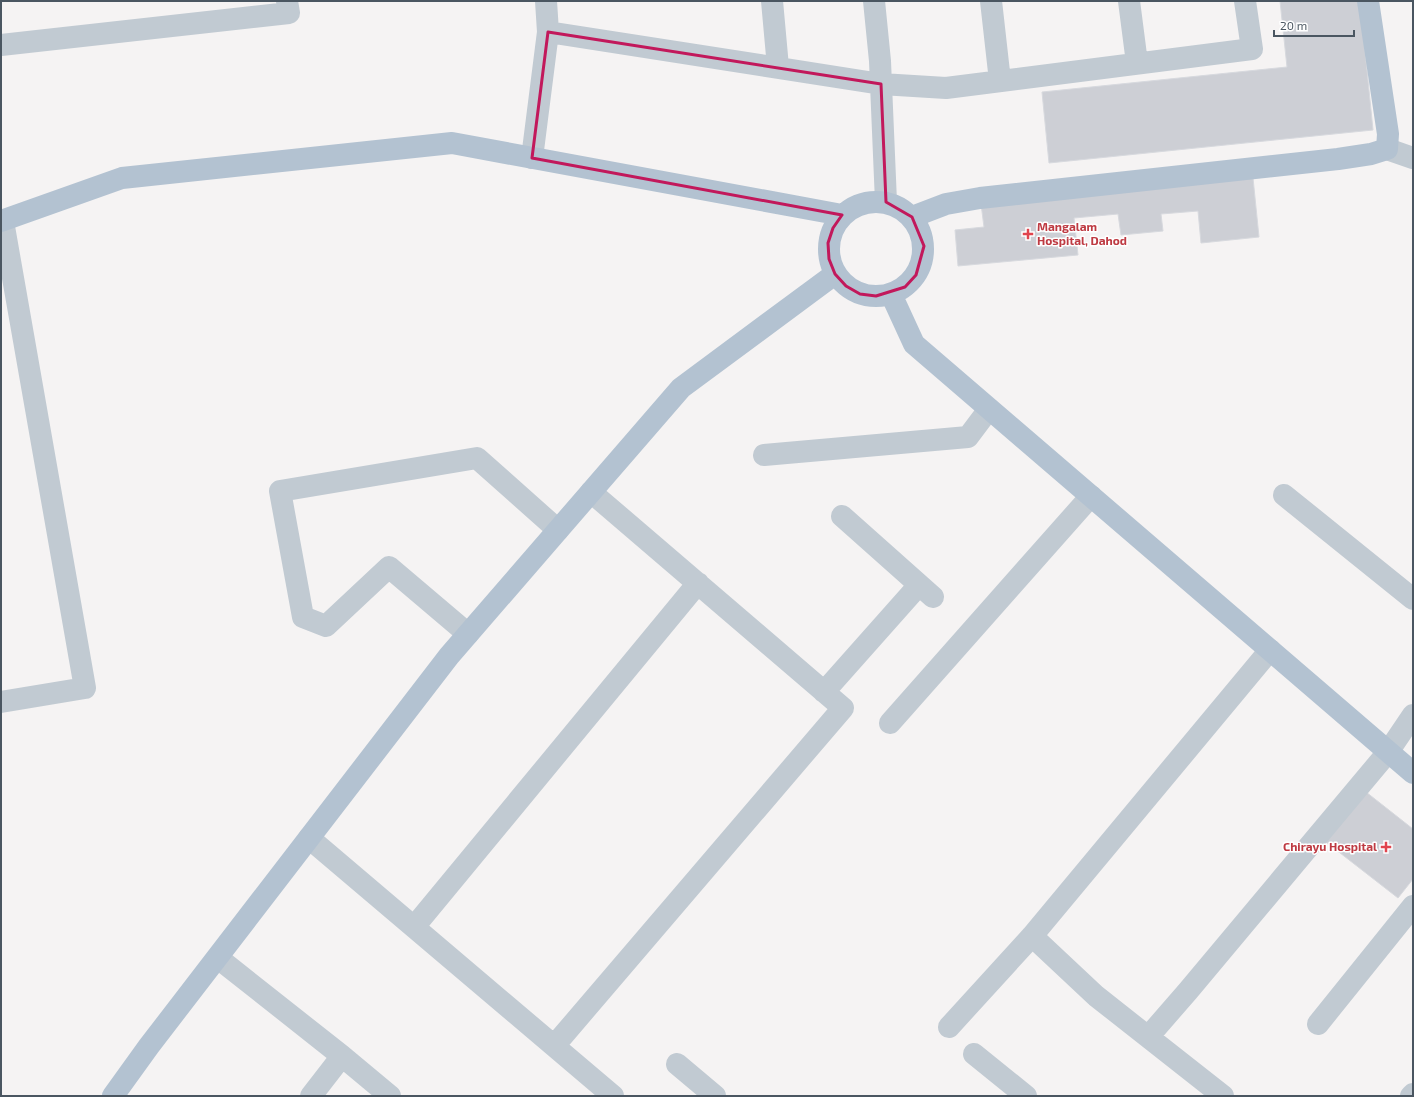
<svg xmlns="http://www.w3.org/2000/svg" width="1414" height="1097" viewBox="0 0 1414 1097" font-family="'Exo 2',sans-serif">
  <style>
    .building { fill: #cdcfd5; stroke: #d7d9de }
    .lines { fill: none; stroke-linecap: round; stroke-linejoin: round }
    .minor { stroke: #c1cad2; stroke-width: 22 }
    .major { stroke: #b3c2d1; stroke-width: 22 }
    .marked { fill: none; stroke: #c2185b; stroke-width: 3; stroke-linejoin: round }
    .health-dot { fill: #e0444e; stroke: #fff; stroke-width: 1.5 }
    .labels { text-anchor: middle; stroke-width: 3; stroke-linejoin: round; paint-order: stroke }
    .health-label { font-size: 12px; font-weight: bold; fill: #be3a42; stroke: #fff; text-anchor: start }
  </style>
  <rect width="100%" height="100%" fill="#f5f3f3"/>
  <!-- building -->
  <path class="building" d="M1280,1H1360L1373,130L1049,163L1042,92L1287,67Z
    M1253,178L1259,237L1201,243L1198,211L1161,214L1163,231L1121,235L1118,214L1074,218L1078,255L958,266L955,230L984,227L981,204Z
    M1366,792L1413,829V879L1398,898L1326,842Z"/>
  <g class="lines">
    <!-- minor -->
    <path class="minor" d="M772,1L778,67
      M874,1L880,61L886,202
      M991,1L1000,81
      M1129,1L1137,63
      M548,32L881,84L946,88L1252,49L1245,1
      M1,45L289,13L287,1
      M1387,149L1413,158
      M532,158L548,32L546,1
      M764,455L968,437L989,409
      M1284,495L1413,599
      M842,516L933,597
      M468,634L389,567L326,626L303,617L280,491L477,458L558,530
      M824,692L919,585
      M1,702L85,688L3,221
      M890,723L1091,496
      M309,838L613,1096
      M414,927L698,583
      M1032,936L1096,996L1223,1096
      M218,958L342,1056L390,1096
      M1318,1024L1413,906
      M949,1027L1032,936L1270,650
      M1148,1037L1188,991L1388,752L1413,715
      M554,1046L843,708L591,492
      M974,1054L1026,1096
      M677,1064L715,1096
      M311,1096L342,1056
      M1411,1096L1413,1094"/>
    <!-- major -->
    <path class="major" d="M829 249a47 47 0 1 1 94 0a47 47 0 1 1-94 0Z
      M912,217L946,204L980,198L1338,159L1371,154L1387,149L1388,134L1368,1
      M1,221L122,178L452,143L842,215
      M891,294L914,344L1413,773
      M113,1096L149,1046L449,656L681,388L835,274"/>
  </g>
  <!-- marked area -->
  <path class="marked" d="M548,32L881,84L886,202L912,217L924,246L916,275L905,287L876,296L860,294L846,286L835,274L829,259L828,243L833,228L842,215L532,158Z"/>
  <!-- markers -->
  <g class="health-dot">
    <path d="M1026 228h4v4h4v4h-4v4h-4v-4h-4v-4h4z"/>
    <path d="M1384 841h4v4h4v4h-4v4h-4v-4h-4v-4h4z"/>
  </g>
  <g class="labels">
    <!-- health labels -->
    <g class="health-label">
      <text x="1037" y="231">Mangalam<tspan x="1037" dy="14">Hospital, Dahod</tspan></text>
      <text x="1377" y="851" text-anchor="end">Chirayu Hospital</text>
    </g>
  </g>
  <!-- border -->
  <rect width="1414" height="1097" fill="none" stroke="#4a5661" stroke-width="4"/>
  <!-- scale -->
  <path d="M1274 30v6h80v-6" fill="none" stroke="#4a5661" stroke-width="2"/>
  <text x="1280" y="30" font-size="12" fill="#4a5661" stroke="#ffffff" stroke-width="3" paint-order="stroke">20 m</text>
</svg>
